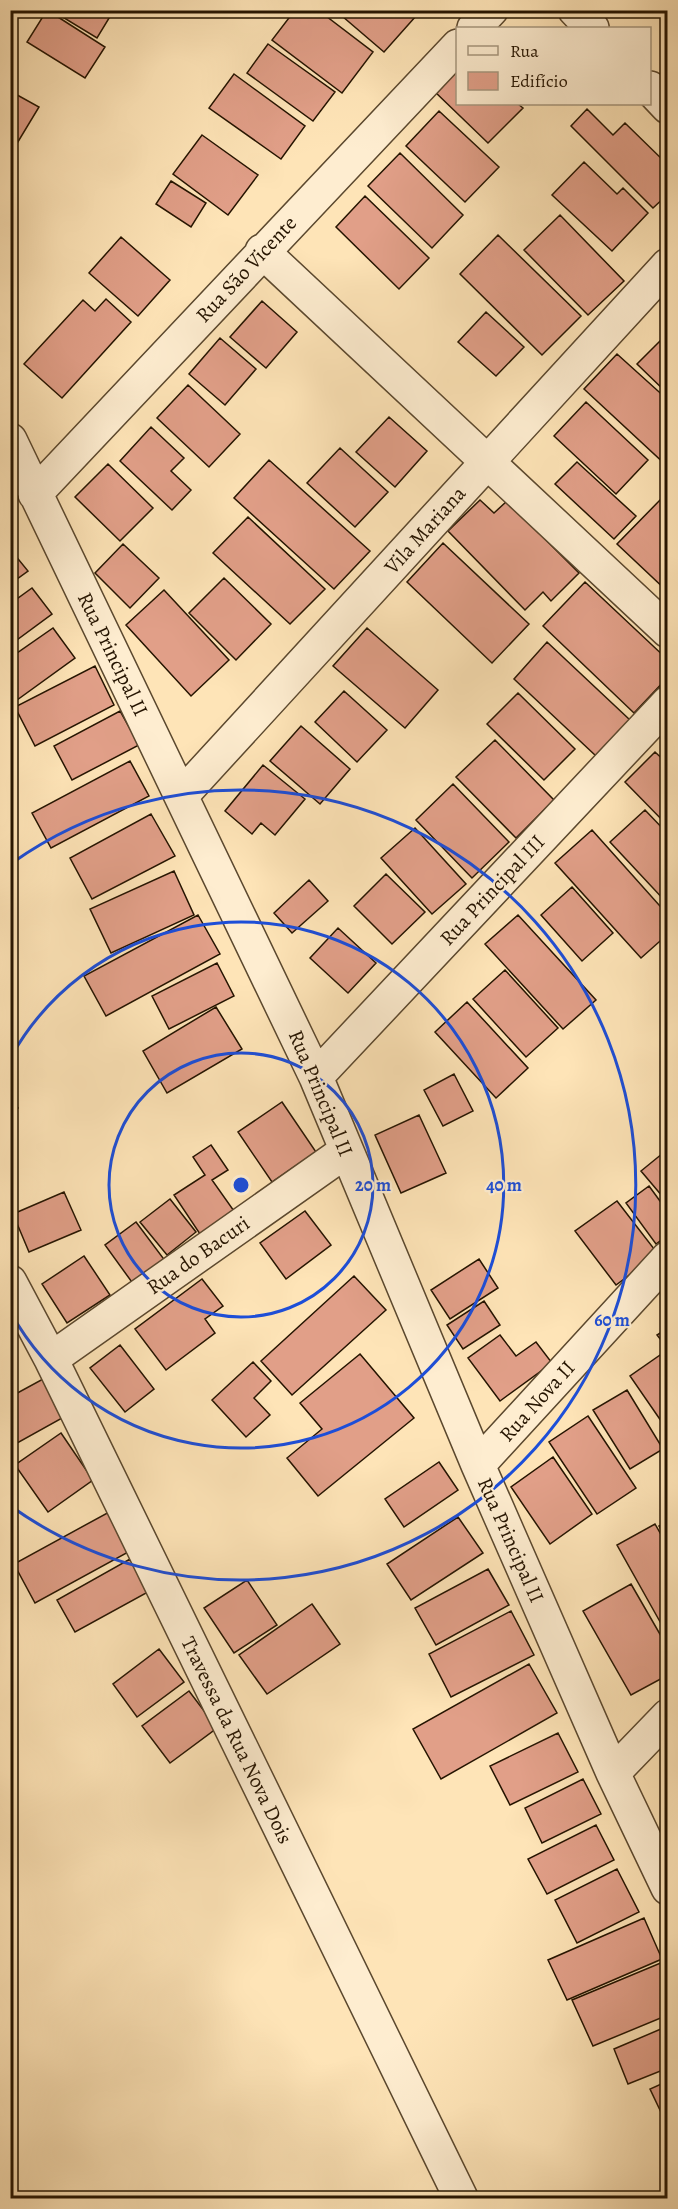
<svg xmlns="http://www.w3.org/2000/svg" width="678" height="2209" viewBox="0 0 678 2209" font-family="Alegreya,serif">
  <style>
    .building { fill: #e19f88; stroke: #251400; stroke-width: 1.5 }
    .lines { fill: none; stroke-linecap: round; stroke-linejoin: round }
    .minor-casing { stroke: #5b482e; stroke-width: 36 }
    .minor { stroke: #feedd0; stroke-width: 33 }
    .ring { fill: none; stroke: #1d4ed8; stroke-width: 3 }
    .labels { text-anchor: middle; stroke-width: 4.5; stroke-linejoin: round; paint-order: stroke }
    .street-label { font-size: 21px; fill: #251400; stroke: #feedd0 }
    .centre { fill: #1d4ed8; stroke: #feedd0; stroke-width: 3 }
    .ring-label { font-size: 18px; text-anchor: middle; font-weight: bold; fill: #1d4ed8; stroke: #feedd0; stroke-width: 4.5; stroke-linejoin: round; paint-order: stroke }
  </style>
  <rect width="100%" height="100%" fill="#fee4b7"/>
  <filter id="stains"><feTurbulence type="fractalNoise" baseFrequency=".00333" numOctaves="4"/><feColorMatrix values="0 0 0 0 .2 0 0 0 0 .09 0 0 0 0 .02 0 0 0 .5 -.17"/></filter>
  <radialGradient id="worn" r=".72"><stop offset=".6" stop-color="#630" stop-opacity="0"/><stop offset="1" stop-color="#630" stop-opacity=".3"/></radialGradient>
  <!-- building -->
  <path class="building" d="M47,10L105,47L85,78L27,42Z
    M51,10H114L97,38Z
    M295,10H318L373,52L342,93L272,40Z
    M335,10H410L416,16L384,52Z
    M268,44L335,92L313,121L247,73Z
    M458,64V104H518L523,108L488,143L433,90Z
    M234,74L305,126L281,159L209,108Z
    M10,91L39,107L10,155Z
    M587,109L613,135L625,123L668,165V194L653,208L571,126Z
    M439,111L499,167L465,202L406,146Z
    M202,135L258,175L228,215L173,174Z
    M400,153L463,215L432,248L368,186Z
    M584,162L617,194L623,188L648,213L612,251L552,195Z
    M171,181L206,203L191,227L156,204Z
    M365,196L429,258L399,289L336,227Z
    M560,215L624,281L588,315L524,250Z
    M498,235L581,316L542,355L460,274Z
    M121,237L170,280L138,316L89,273Z
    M106,299L131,322L62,398L24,364L83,300L95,311Z
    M262,301L297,332L266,368L230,337Z
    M486,312L524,347L496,376L458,342Z
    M668,333V394L637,364Z
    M220,338L256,369L225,405L189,374Z
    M617,354L668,400L667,466L584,389Z
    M188,385L240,434L209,467L157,418Z
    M586,402L648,460L616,494L554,436Z
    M389,417L427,451L395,487L356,452Z
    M151,427L184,458L171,471L191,490L172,510L120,461Z
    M340,448L388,492L355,527L307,483Z
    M269,460L370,551L334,589L234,498Z
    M577,462L636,516L614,539L555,484Z
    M108,464L153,508L120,541L75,497Z
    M662,498L668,503V592L617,544Z
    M480,500L494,513L507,501L579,573L551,601L543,592L525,610L448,531Z
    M248,517L325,589L290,624L213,553Z
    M443,543L529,624L492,663L407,582Z
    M123,544L159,578L130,608L95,573Z
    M10,549L28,571L10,584Z
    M224,578L271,624L236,660L189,613Z
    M585,582L668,660V677L634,713L543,626Z
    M32,588L52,614L10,645V604Z
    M164,590L229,660L191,696L126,625Z
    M53,628L75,658L17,700L10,691V658Z
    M367,628L438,690L405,728L333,666Z
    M547,642L630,720L596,756L514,679Z
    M95,666L114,705L35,746L15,707Z
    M344,691L387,730L357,762L315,722Z
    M518,693L575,749L544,780L487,724Z
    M120,711L139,745L72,780L54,746Z
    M301,726L350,769L320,804L270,761Z
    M495,740L554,800L516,838L456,777Z
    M655,752L668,764V826L625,782Z
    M130,761L149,796L51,848L32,813Z
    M263,765L305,799L275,835L261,823L252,834L225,811Z
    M453,784L509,842L472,878L416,820Z
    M645,810L668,834L666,902L610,842Z
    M151,814L175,856L92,899L70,858Z
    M415,828L466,884L432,914L381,858Z
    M592,830L668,915V934L641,958L555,863Z
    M174,871L194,915L111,953L90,909Z
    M386,874L425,912L392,944L354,906Z
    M309,880L328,901L292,933L274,913Z
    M572,887L613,933L582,961L541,915Z
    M198,915L220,954L106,1016L84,976Z
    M518,915L596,1000L563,1029L485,944Z
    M338,928L376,963L348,993L310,958Z
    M217,963L234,996L169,1029L152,996Z
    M505,970L558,1028L526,1057L473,999Z
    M467,1002L528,1068L496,1098L435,1032Z
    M216,1007L242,1049L167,1093L143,1051Z
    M454,1074L473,1111L443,1126L424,1090Z
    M10,1095L18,1108L10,1112Z
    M282,1102L316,1152L272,1182L238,1132Z
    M419,1115L446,1173L401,1193L375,1135Z
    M211,1145L228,1170L212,1180L234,1211L200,1234L174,1195L205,1175L193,1157Z
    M668,1149V1203L641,1171Z
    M649,1186L668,1212V1235L656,1244L626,1203Z
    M64,1192L81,1230L29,1252L13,1214Z
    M170,1199L196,1232L167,1255L140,1222Z
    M617,1201L658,1254L616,1285L575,1231Z
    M305,1211L331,1245L286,1279L260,1243Z
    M136,1222L166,1262L134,1285L105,1245Z
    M84,1256L110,1295L67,1323L42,1284Z
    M479,1259L498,1288L450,1319L431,1290Z
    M354,1276L386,1310L292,1395L261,1361Z
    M202,1279L223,1306L205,1319L215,1333L166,1370L135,1329Z
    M484,1301L500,1325L463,1349L447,1325Z
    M668,1328V1349L657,1335Z
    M500,1335L516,1356L536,1342L552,1363L500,1401L468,1358Z
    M120,1345L154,1389L125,1412L90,1368Z
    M663,1353L668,1360V1431L630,1376Z
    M360,1354L414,1418L318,1496L287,1458L322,1429L300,1403Z
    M253,1362L271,1381L254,1398L270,1415L246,1437L212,1400Z
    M43,1379L64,1417L10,1447V1397Z
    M627,1390L663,1449L630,1469L593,1410Z
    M588,1416L636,1488L597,1514L549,1442Z
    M61,1433L93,1480L48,1512L15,1465Z
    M553,1457L592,1514L550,1544L511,1487Z
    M439,1462L458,1490L404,1527L385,1499Z
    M111,1511L132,1550L35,1603L14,1564Z
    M458,1517L483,1553L411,1600L387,1564Z
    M668,1521V1541L659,1526Z
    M655,1524L668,1547V1636L617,1545Z
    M130,1559L148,1592L75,1632L57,1600Z
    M488,1569L509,1605L436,1645L415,1608Z
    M247,1580L277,1625L234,1653L204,1608Z
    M631,1584L668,1648V1675L631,1695L583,1611Z
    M312,1604L340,1644L267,1694L239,1655Z
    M511,1611L534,1655L451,1697L429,1654Z
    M159,1649L184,1682L137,1717L113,1684Z
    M529,1664L557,1713L441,1779L413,1729Z
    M189,1691L217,1728L170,1763L142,1726Z
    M558,1733L578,1772L510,1805L490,1766Z
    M583,1779L601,1814L542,1843L525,1808Z
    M596,1825L614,1860L547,1894L528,1859Z
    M617,1869L639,1912L577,1943L555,1900Z
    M644,1918L662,1959L567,2000L548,1960Z
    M663,1962L668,1974V2015L593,2046L572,2000Z
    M668,2026V2068L628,2084L614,2049Z
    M668,2081V2127L650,2089Z"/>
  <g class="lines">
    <!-- minor casing -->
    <g class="minor-casing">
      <path id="minor" d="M575,10L592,28
        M474,28L491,10
        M650,88L668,107
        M262,251L668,631
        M10,440L316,1077L478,1465L613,1773L668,1888
        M35,494L458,46
        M182,795L668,265
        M316,1077L668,703
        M10,1282L51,1359L461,2198
        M51,1359L346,1151
        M478,1465L668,1258
        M613,1773L668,1716"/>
    </g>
    <!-- minor -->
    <use href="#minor" class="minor"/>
  </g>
  <!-- distance rings -->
  <g class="ring">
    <circle cx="241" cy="1185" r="132"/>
    <path d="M11 1057A263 263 0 1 1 11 1313"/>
    <path d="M12 863A395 395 0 1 1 12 1507"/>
  </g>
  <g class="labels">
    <!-- street labels -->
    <g class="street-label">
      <text transform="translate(246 269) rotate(-47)" y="7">Rua São Vicente</text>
      <text transform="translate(425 530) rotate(-48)" y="7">Vila Mariana</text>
      <text transform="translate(113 654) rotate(64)" y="7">Rua Principal II</text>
      <text transform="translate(492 890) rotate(-47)" y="7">Rua Principal III</text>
      <text transform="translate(321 1093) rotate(67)" y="7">Rua Principal II</text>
      <text transform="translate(198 1255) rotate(-35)" y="7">Rua do Bacuri</text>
      <text transform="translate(537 1401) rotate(-48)" y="7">Rua Nova II</text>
      <text transform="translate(511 1540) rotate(66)" y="7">Rua Principal II</text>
      <text transform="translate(237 1740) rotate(64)" y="7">Travessa da Rua Nova Dois</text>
    </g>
  </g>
  <circle cx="241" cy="1185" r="9" class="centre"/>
  <g class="ring-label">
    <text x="373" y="1191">20 m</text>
    <text x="504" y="1191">40 m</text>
    <text x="612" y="1326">60 m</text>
  </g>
  <!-- margin -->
  <rect width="678" height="2209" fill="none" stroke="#fee4b7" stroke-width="36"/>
  <rect x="12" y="12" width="654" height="2185" fill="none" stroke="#251400" stroke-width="3"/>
  <rect x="18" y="18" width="642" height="2173" fill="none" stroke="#251400" stroke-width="1.5"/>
  <!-- legend -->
  <rect x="456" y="27" width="195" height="78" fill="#feedd0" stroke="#a7967d" stroke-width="1.5"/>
  <rect x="468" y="46" width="30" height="9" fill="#feedd0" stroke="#a7967d" stroke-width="1.5"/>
  <text x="510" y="57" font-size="18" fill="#251400">Rua</text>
  <rect x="468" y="72" width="30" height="18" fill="#e19f88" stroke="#a7967d" stroke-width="1.5"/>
  <text x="510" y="87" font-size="18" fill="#251400">Edifício</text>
  <rect width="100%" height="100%" filter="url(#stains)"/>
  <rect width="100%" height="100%" fill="url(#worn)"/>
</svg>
